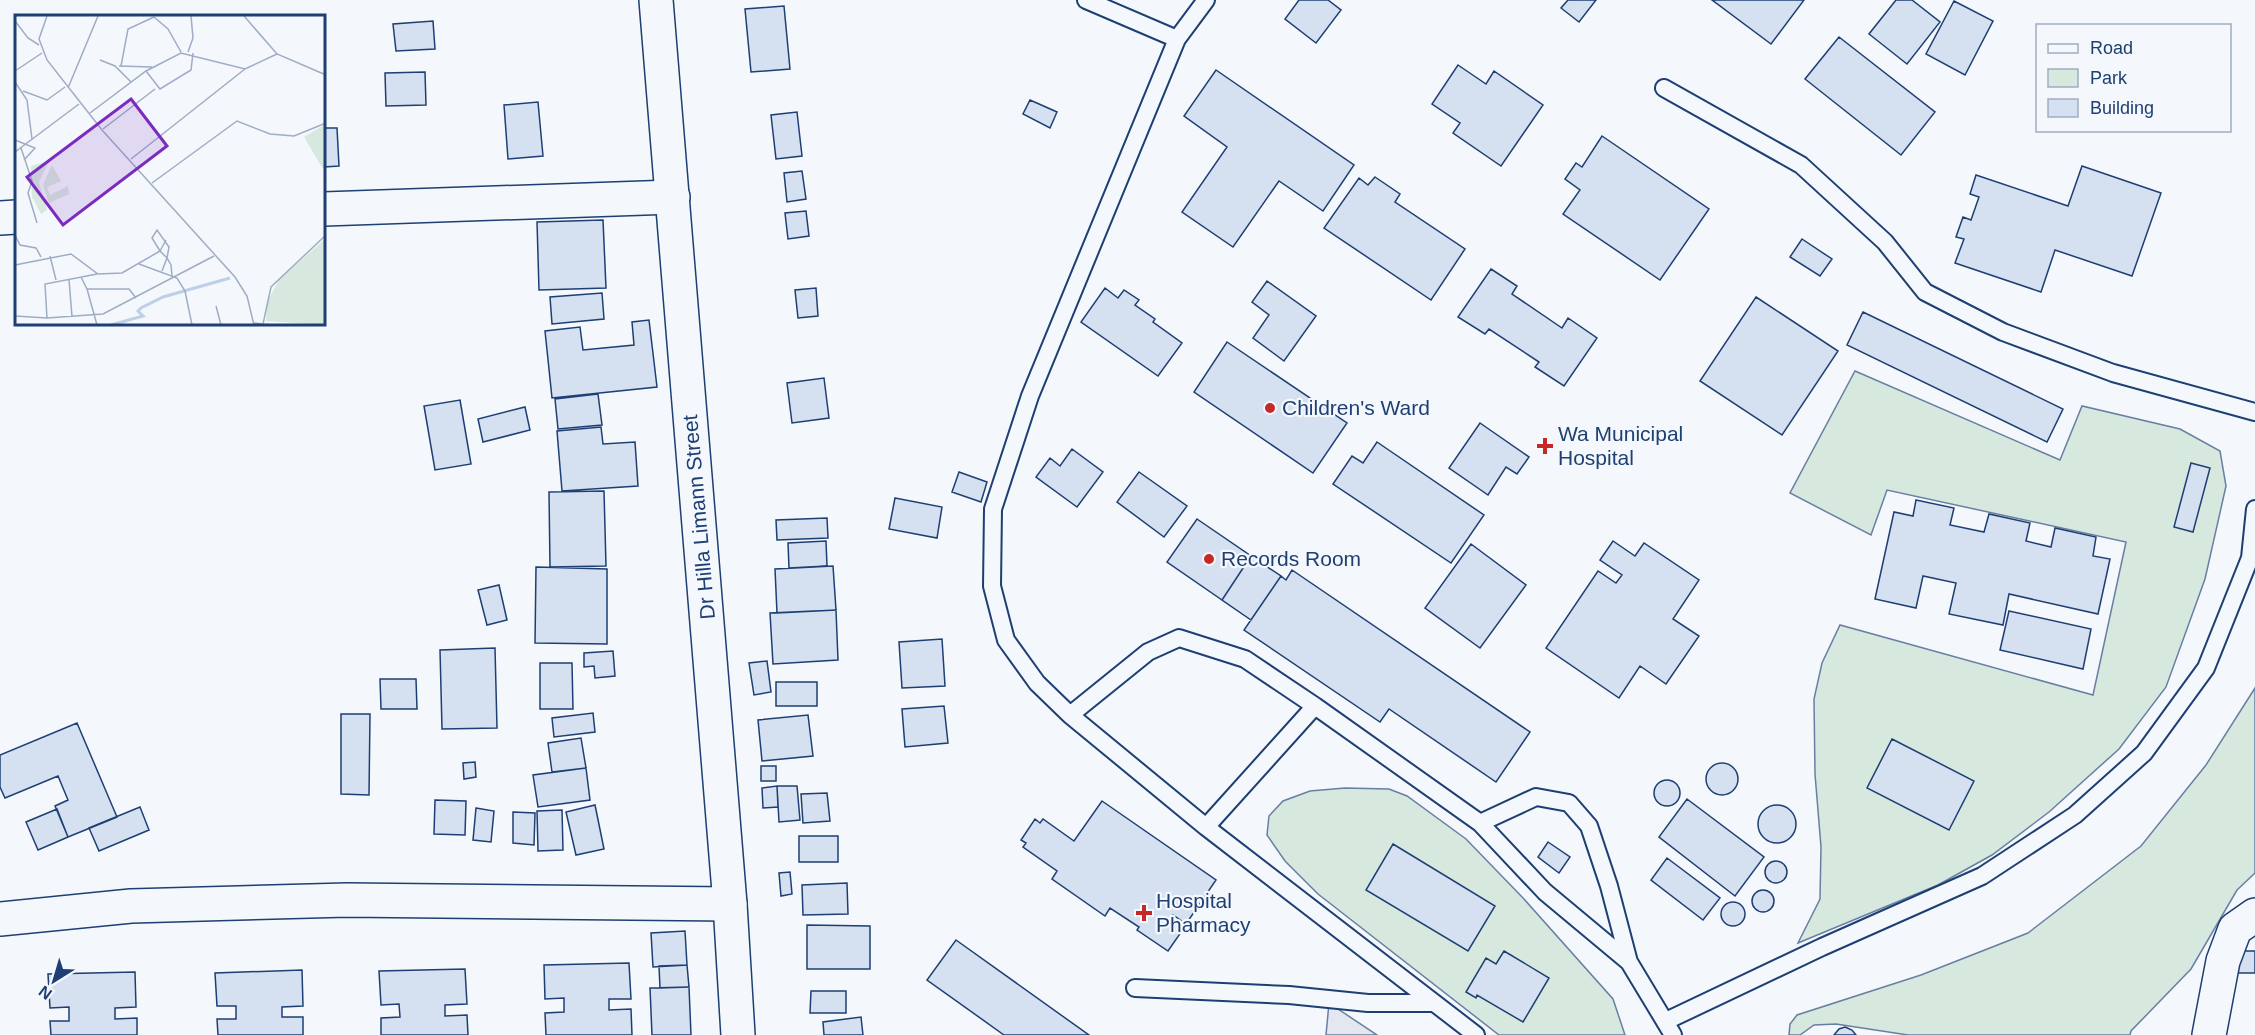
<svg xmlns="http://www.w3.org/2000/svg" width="2255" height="1035" viewBox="0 0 2255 1035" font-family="Helvetica,sans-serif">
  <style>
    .green { fill: #d7e8df; stroke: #687fa3; stroke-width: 1.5 }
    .parking { fill: #e3e8f0; stroke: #687fa3; stroke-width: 1.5 }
    .building { fill: #d5e0f0; stroke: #1d3f73; stroke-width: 1.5 }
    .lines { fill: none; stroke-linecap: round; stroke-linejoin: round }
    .service-casing { stroke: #1d3f73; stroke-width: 20 }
    .minor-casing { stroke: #1d3f73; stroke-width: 36 }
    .trunk-casing { stroke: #1d3f73; stroke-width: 36 }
    .service { stroke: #f4f7fb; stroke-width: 16 }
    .minor { stroke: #f4f7fb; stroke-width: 33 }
    .trunk { stroke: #f4f7fb; stroke-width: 33 }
    .poi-dot { fill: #c62828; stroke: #f4f7fb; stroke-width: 2 }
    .labels { text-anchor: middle; stroke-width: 4.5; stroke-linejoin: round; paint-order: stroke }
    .poi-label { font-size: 21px; fill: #1d3f73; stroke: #f4f7fb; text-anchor: start }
    .street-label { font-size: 21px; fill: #1d3f73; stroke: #f4f7fb }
    .inset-river { fill: none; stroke: #bed0e5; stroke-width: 3 }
    .inset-road { fill: none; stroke: #9eadc5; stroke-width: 1.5 }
    .view { fill: #7b2cbf; fill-opacity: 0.15; stroke: #7b2cbf; stroke-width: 3 }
    .inset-edge { fill: none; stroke: #1d3f73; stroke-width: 3 }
  </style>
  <rect width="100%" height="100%" fill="#f4f7fb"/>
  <!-- green -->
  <path class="green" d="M1855,371L2060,460L2082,406L2180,429L2220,451L2226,486L2205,579L2166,687L2119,749L2049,812L1992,855L1938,885L1798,943L1820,899L1821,847L1815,774L1814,699L1822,663L1840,625L2093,695L2126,542L1887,490L1871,535L1790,493Z
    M2255,688V873L2237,890L2191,969L2131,1031L2130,1035H1908L1836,1024L1814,1025L1800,1035H1789L1790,1024L1797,1015L1921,975L2028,933L2141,846L2206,765Z
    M1345,788L1389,789L1407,796L1466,839L1524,899L1613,999L1625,1035H1499L1318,894L1285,861L1267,835L1269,816L1283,801L1310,791Z"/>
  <!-- parking -->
  <path class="parking" d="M1329,1003L1377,1035H1326Z"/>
  <!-- building -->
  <path class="building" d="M1299,0H1328L1341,10L1316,43L1285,19Z
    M1568,0H1596L1579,22L1561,8Z
    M1712,0H1804L1771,44Z
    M1896,0H1912L1940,22L1907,64L1869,34Z
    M1954,1L1993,21L1965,75L1926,54Z
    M784,6L790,69L751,72L745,9Z
    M433,21L435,49L396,51L393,24Z
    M1839,37L1935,112L1901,155L1805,79Z
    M1458,65L1486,84L1494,71L1543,105L1501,166L1453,133L1460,123L1432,104Z
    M1216,70L1354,165L1323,211L1279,181L1233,247L1182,212L1227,147L1184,116Z
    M425,72L426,105L386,106L385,73Z
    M1030,100L1057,112L1050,128L1023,114Z
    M538,102L543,156L508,159L504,105Z
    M797,112L802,156L776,159L771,115Z
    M324,128H337L339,166L324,167Z
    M1602,136L1709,209L1660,280L1563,214L1580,190L1565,179L1576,163L1582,167Z
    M2082,166L2161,193L2132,276L2055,250L2041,292L1955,263L1964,239L1956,237L1963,217L1971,220L1979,197L1970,194L1976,175L2068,206Z
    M802,171L806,199L787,202L784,173Z
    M1375,177L1400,194L1395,202L1465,249L1431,300L1324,228L1359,178L1368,185Z
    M806,211L809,236L788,239L785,213Z
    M603,220L606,288L539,290L537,222Z
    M1802,239L1832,259L1820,276L1790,257Z
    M1491,269L1517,286L1512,294L1562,328L1568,318L1597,338L1564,386L1535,367L1539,362L1489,329L1485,334L1458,317Z
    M1267,281L1316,316L1284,361L1253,338L1269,315L1252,302Z
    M816,288L818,316L798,318L795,290Z
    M1105,288L1118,298L1124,290L1139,300L1135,305L1155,319L1153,322L1182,343L1158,376L1081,322Z
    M602,293L604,319L552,324L550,297Z
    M1756,297L1838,351L1782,435L1700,381Z
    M1863,312L2063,409L2047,442L1847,345Z
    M649,320L657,387L552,398L545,331L580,327L583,350L634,345L632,322Z
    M1227,342L1347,423L1313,473L1194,392Z
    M824,378L829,418L792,423L787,383Z
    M598,394L602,425L558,429L555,399Z
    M460,400L471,464L435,470L424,406Z
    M525,407L530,430L483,442L478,419Z
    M1480,423L1529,457L1517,474L1506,467L1488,495L1449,468Z
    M601,427L603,444L635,442L638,486L562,491L557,431Z
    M1377,442L1484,515L1451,563L1333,484L1352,456L1363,463Z
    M1072,449L1103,472L1077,507L1036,477L1050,458L1060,466Z
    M2191,463L2210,468L2193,532L2174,527Z
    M959,472L987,482L981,502L952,492Z
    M1139,472L1187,506L1164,537L1117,502Z
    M604,491L606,566L550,567L549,492Z
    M895,498L942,507L937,538L889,529Z
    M1916,500L1954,508L1950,525L1984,532L1989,514L2030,523L2026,541L2051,547L2055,528L2096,537L2093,556L2110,559L2098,614L2009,594L2003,625L1949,614L1956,583L1923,576L1916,608L1875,599L1894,512L1913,516Z
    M827,518L828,538L777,540L776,520Z
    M1197,519L1251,556L1222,600L1167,562Z
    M826,541L827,566L789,568L788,543Z
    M1613,541L1635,556L1644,543L1699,580L1673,619L1699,636L1666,684L1640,666L1619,698L1546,648L1598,571L1616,583L1622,575L1600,560Z
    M1471,544L1526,585L1480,648L1425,608Z
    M1251,556L1281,576L1251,620L1222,600Z
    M833,566L836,610L777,613L775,569Z
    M536,567L607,569V644L535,643Z
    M1292,570L1530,732L1496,782L1389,709L1380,722L1244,630L1281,576L1286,580Z
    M499,585L507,620L487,625L478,590Z
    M836,610L838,660L773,664L770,613Z
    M2009,611L2091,629L2083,669L2000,650Z
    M942,639L945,686L902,688L899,642Z
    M495,648L497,728L442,729L440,650Z
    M613,651L615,676L595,678L594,666L584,667V653Z
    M767,661L771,692L754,695L749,663Z
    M540,663H572L573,709H540Z
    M380,679H416L417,709H381Z
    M776,682H817V706H776Z
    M944,706L948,743L905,747L902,709Z
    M593,713L595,732L554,737L552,718Z
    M341,714H370L369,795L341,794Z
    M808,715L813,756L762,761L758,720Z
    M77,723L117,817L68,837L55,806L68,800L58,776L5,798L0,787V755Z
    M581,738L586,768L552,772L548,743Z
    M1892,739L1974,781L1949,830L1867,788Z
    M475,762L476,777L464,779L463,763Z
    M1706 779a16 16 0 1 1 32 0a16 16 0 1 1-32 0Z
    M761,766H776V781H761Z
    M586,768L590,800L538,807L533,775Z
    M1654 793a13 13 0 1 1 26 0a13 13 0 1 1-26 0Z
    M777,786L778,807L763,808L762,788Z
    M777,786H797L800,820L779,822Z
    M827,793L830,821L803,823L801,794Z
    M1687,799L1764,857L1735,896L1659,837Z
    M435,800L466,801L465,835L434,834Z
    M1102,801L1216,880L1186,924L1173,915L1170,918L1184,928L1168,951L1137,930L1139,927L1110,908L1105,916L1052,879L1057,871L1023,847L1026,843L1021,840L1035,819L1040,823L1043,819L1074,841Z
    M595,805L604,849L576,855L566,812Z
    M1758 824a19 19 0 1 1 38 0a19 19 0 1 1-38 0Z
    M140,807L149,830L99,851L89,828Z
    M476,808L494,811L491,842L473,840Z
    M57,809L68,837L38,850L26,822Z
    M562,810L563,850L538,851L537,811Z
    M513,812L535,813L534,845L513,843Z
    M799,836H838V862H799Z
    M1548,842L1570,857L1559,873L1538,857Z
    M1393,844L1495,906L1468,951L1366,890Z
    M1667,858L1720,898L1703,920L1651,880Z
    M1765 872a11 11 0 1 1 22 0a11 11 0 1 1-22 0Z
    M790,872L792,894L781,896L779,873Z
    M847,883L848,914L803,915L802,885Z
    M1752 901a11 11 0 1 1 22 0a11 11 0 1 1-22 0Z
    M1721 914a12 12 0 1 1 24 0a12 12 0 1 1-24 0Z
    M807,925L870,926V969H807Z
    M685,931L687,965L653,967L651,933Z
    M956,940L1089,1035H1004L927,980Z
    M1504,951L1549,978L1523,1022L1477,995L1476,998L1466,992L1486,958L1496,964Z
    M2237,951H2255V973H2237Z
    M629,963L631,999H609V1010L631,1009L632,1035H546L545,1013L564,1012V998L545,999L544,965Z
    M687,965L689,987L660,988L659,966Z
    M465,969L467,1004L445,1005V1016L467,1015L468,1035H381V1018L400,1017L399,1004L381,1005L379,971Z
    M302,970L303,1006L282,1007V1017H303V1035H218L217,1019H236V1006H217L215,973Z
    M135,972L136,1007L115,1008V1019L137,1018V1035H51L50,1021H69V1007L50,1008L48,974Z
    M689,987L691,1035H652L650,988Z
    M811,991H846V1013H810Z
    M861,1017L863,1035H824L823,1022Z
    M1845,1027L1852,1030L1856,1035H1834L1839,1029Z"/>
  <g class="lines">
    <!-- service casing -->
    <g class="service-casing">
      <path id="service" d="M1086,0L1177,39
        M1206,0L1177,39L1030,396L993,509L992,586L1006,640L1037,683L1070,715L1206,827L1476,1035
        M1664,88L1801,165L1885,242L1925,292L2003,332L2113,373L2255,412
        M1070,715L1148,652L1179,638L1245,659L1315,706L1480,823L1545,892L1629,962
        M1480,823L1536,797L1569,803L1589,826L1609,886L1629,962L1673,1035
        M1206,827L1315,706
        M1135,988L1289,995L1368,1003H1434
        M1666,1021L1822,947L1982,876L2075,815L2144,753L2206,668L2250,558L2255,509"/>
    </g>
    <!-- minor casing -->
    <g class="minor-casing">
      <path id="minor" d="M324,209L673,197
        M0,218L16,217
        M0,919L131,906L347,900L730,904
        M2209,1035L2223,961L2235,929L2255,915"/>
    </g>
    <!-- trunk casing -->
    <g class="trunk-casing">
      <path id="trunk" d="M656,0L730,904L738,1035"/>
    </g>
    <!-- service -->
    <use href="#service" class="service"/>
    <!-- minor -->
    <use href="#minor" class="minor"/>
    <!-- trunk -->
    <use href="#trunk" class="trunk"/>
  </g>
  <!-- markers -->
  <g class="poi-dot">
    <circle cx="1270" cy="408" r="6"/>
    <path d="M1542 437h6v6h6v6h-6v6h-6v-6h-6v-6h6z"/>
    <circle cx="1209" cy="559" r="6"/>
    <path d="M1141 904h6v6h6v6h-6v6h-6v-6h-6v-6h6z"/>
  </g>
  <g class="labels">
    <!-- poi labels -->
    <g class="poi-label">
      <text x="1282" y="415">Children's Ward</text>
      <text x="1558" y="441">Wa Municipal<tspan x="1558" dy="24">Hospital</tspan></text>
      <text x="1221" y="566">Records Room</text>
      <text x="1156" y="908">Hospital<tspan x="1156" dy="24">Pharmacy</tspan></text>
    </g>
    <!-- street labels -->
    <g class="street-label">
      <text transform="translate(699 517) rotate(-95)" y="7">Dr Hilla Limann Street</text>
    </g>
  </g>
  <!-- overview -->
  <g transform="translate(15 15)">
    <rect width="310" height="310" fill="#f4f7fb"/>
    <path d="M309,110L310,152L308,154L289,122ZM34,146L24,167L32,195L26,199L17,182L16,151ZM37,150L46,166L32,172L35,180L53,171L54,179L34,188L28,170ZM310,224V310L251,306L252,287L264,265Z" fill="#d7e8df"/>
    <path class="inset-river" d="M96,310L128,301L123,296L126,293L148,282L215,263"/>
    <path class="inset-road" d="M32,1L24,24L32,45L87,115L220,262L232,281L239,310M229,1L262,39L311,60M139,2L153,14L166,37M0,6L13,23L24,30M173,37L178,23L176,1M85,45L100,51L116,67M104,51L137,52M106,51L113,14L139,2M0,56L27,38M131,56L145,74L176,55L178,38M0,67L12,85L17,124M53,73L83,1M8,76L32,85L50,72M75,98L131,56L166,38L230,54L262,39M88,114L140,74M0,125L20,133L9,145M6,133L17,166L13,178L22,208M0,137L64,89M116,144L230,54M137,168L222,106L255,119L279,121L311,108M0,220L5,230L21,233L26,242M35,241L41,265M124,249L162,263L170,276L177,310M0,250L56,239L83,259L107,258L145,236L151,225M147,256L152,243L154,232L142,215L137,223L145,236L152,243L156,250L157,261M66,262L72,274H114L121,283M54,264L57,302M72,274L82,310M201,291L206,310M0,301L32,303L88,299L199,241M32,303L30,269L82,259M239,308L257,310M248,309L256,272L311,220"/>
    <path class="view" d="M116,84L152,131L48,210L12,162Z"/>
    <rect width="310" height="310" class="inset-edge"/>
  </g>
  <!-- legend -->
  <rect x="2036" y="24" width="195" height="108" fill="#f4f7fb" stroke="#9eadc5" stroke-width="1.5"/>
  <rect x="2048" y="44" width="30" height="9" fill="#f4f7fb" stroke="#9eadc5" stroke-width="1.5"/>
  <text x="2090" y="54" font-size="18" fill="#1d3f73">Road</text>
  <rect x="2048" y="69" width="30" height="18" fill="#d7e8df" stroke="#9eadc5" stroke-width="1.5"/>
  <text x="2090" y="84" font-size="18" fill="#1d3f73">Park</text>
  <rect x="2048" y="99" width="30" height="18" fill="#d5e0f0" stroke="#9eadc5" stroke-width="1.5"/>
  <text x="2090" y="114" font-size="18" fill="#1d3f73">Building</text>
  <!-- north arrow -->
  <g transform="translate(54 981) rotate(217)" stroke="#f4f7fb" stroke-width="4.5" paint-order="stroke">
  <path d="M0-4.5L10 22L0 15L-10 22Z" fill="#1d3f73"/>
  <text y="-9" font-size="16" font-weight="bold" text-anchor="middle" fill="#1d3f73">N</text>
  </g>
</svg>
